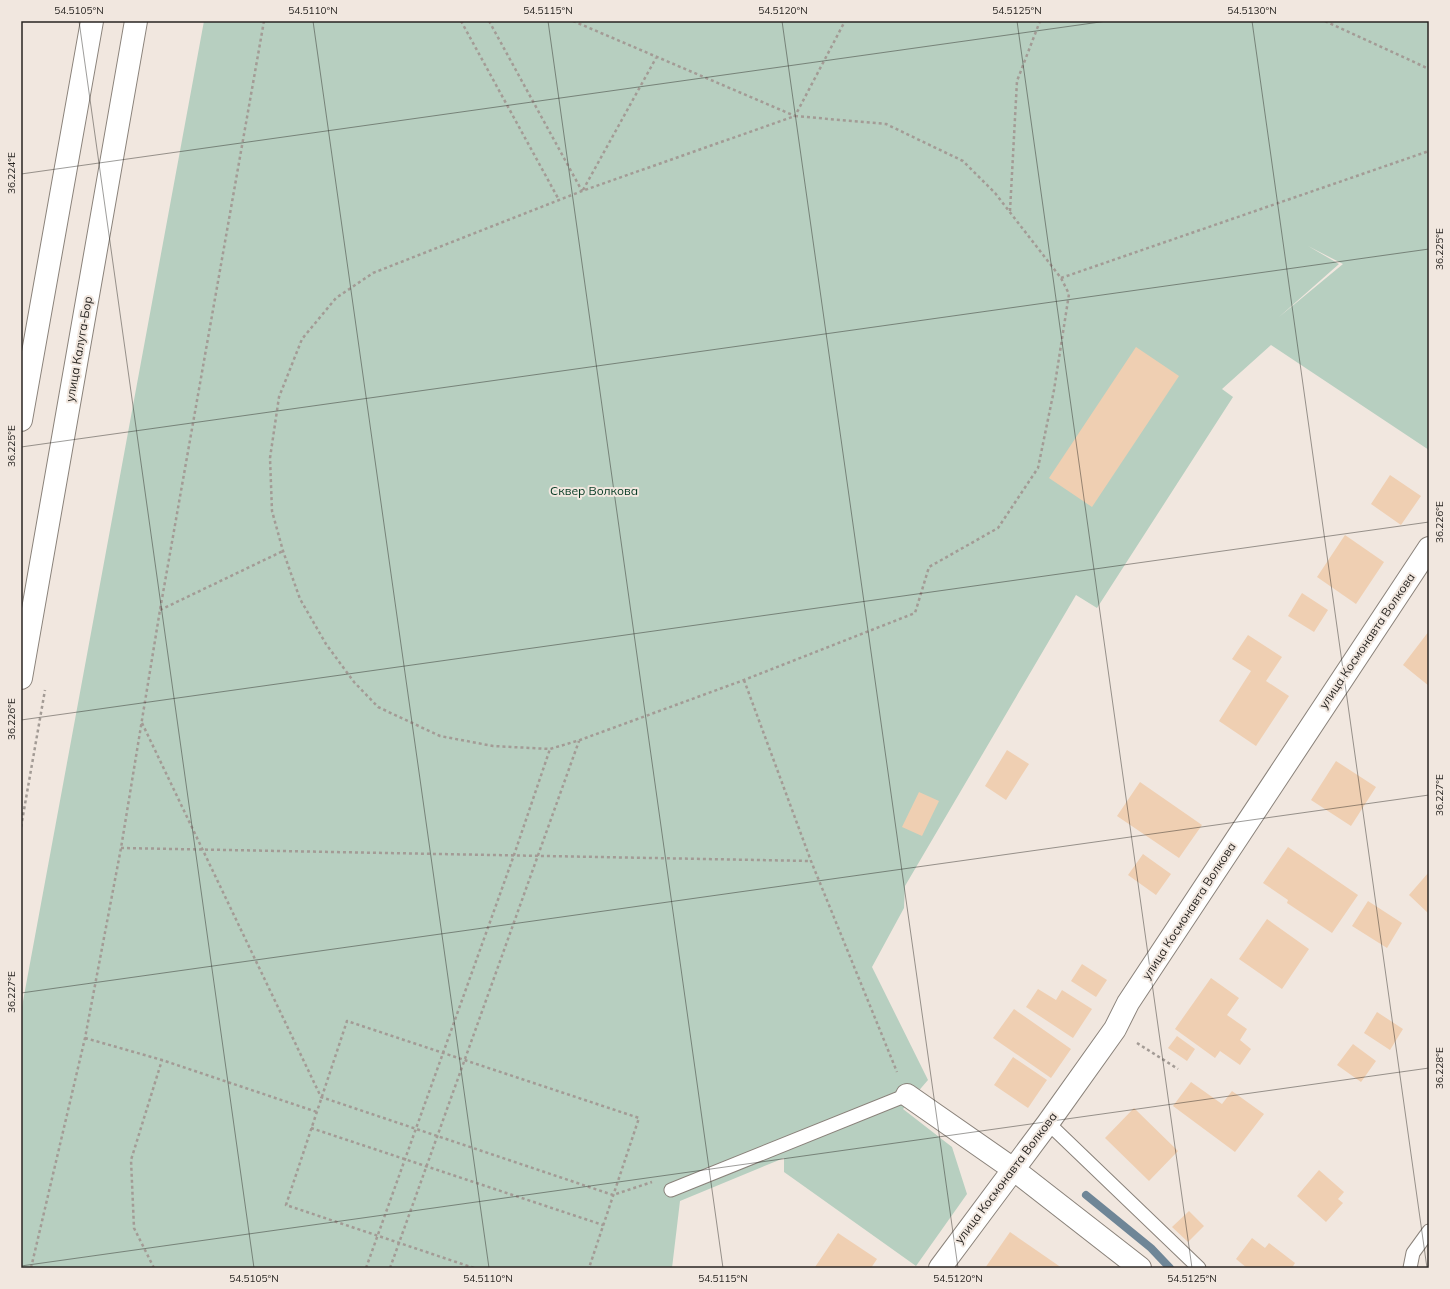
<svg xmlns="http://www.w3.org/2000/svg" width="1450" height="1289" viewBox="0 0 1450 1289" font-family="Mulish,sans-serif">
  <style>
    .green { fill: #b7cfc0; fill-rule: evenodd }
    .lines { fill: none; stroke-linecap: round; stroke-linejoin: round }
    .stream { stroke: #6f8697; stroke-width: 8 }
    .building { fill: #efcfb2 }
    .lane-casing { stroke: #8a827a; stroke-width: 15 }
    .street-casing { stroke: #8a827a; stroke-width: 24 }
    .primary-casing { stroke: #8a827a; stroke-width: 24 }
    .path { stroke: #a39b95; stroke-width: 2.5; stroke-dasharray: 3 3; stroke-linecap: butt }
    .lane { stroke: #fff; stroke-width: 13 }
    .street { stroke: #fff; stroke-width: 22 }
    .primary { stroke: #fff; stroke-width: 22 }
    .ticks { fill: none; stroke: #282522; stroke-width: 1; stroke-opacity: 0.45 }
    .labels { text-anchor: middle; stroke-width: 4; stroke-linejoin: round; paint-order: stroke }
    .street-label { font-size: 12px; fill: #282522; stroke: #f1e7df }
    .park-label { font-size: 12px; fill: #033821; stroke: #f1e7df }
    .neatline { fill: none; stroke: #282522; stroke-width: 1.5 }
    .ticks-label { font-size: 10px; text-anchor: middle; fill: #282522 }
  </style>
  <rect width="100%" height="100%" fill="#f1e7df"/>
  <!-- green -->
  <path class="green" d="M204,21H1429V450L1271,345L1222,389L1233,397L1097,608L1076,595L905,886L904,908L872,967L928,1080L903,1109L952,1147L967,1194L916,1266L784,1172V1158L680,1201L672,1268H21V1012ZM1308,246L1343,264L1279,317L1339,264Z"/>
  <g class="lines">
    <!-- stream -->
    <path class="stream" d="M1086,1195L1151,1248L1170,1268"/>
  </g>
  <!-- building -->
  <path class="building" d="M1136,347L1179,376L1092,507L1049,478Z
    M1390,475L1421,496L1401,525L1371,504Z
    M1345,535L1384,562L1356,604L1317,577Z
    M1302,593L1328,610L1314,632L1288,616Z
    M1429,631V686L1403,665Z
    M1248,635L1282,657L1266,681L1289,696L1256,746L1219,721L1251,671L1232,659Z
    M1007,750L1029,764L1006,800L985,786Z
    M1336,761L1376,787L1351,826L1311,800Z
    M1140,782L1202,825L1179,858L1117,816Z
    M919,792L939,801L922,836L902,827Z
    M1288,847L1358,895L1332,933L1287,903L1288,900L1263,883Z
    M1143,854L1171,874L1156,895L1128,875Z
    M1429,872V914L1409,895Z
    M1368,901L1402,923L1387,948L1352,926Z
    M1267,919L1309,949L1282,989L1239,959Z
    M1082,964L1107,980L1096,997L1071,981Z
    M1211,978L1239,998L1227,1015L1247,1029L1240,1040L1251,1049L1240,1065L1220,1051L1215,1058L1175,1029Z
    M1038,989L1056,1000L1062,990L1092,1009L1073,1038L1026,1007Z
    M1014,1009L1071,1049L1051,1078L993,1038Z
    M1377,1012L1403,1029L1390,1050L1364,1033Z
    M1177,1036L1195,1049L1187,1061L1168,1048Z
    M1353,1044L1376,1061L1361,1082L1337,1065Z
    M1013,1057L1047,1080L1028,1108L994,1085Z
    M1191,1082L1222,1104L1232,1091L1264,1114L1235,1152L1173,1106Z
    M1134,1108L1178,1151L1149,1181L1105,1138Z
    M1319,1170L1344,1192L1338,1199L1343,1203L1326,1222L1297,1196Z
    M1189,1211L1204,1226L1188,1242L1172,1227Z
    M1010,1232L1062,1268H985Z
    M838,1233L877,1259L871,1268L815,1267Z
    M1252,1238L1265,1248L1269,1243L1295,1263L1292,1268H1247L1236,1259Z"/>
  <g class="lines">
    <!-- lane casing -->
    <g class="lane-casing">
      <path id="lane" d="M1048,1123L1199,1268
        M671,1190L907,1095
        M1410,1268L1413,1253L1429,1231"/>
    </g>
    <!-- street casing -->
    <g class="street-casing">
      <path id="street" d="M907,1095L1013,1169L1140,1268
        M940,1268L1048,1123L1115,1029L1128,1003L1429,548"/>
    </g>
    <!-- primary casing -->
    <g class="primary-casing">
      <path id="primary" d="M21,420L92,21
        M21,678L136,21"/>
    </g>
    <!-- path -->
    <path class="path" d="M461,21L559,200
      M489,21L582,191
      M573,21L795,116L845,21
      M1325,21L1429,69
      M795,116L886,124L963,161L995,193L1061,278L1069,294L1054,390L1038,468L998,528L929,567L915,613L744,680L580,740L550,749L493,746L440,736L378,707L354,682L326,644L300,599L283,551L272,511L270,458L279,397L302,339L336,298L373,273L582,191Z
      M583,190L656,58
      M1010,211L1017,81L1040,21
      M1061,278L1429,151
      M160,610L283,551
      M744,680L811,861L897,1072
      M142,723L321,1097L613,1195L652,1182
      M21,827L45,690
      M121,848L811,861
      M85,1038L162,1060L317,1112
      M1137,1043L1178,1069
      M311,1128L603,1225
      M31,1268L85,1038L121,848L160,610L264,21
      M154,1268L134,1228L131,1160L162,1060
      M366,1268L514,855L550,749
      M390,1268L579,741
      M474,1268L286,1205L347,1021L639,1118L589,1268"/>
    <!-- lane -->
    <use href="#lane" class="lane"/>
    <!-- street -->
    <use href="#street" class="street"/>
    <!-- primary -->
    <use href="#primary" class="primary"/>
  </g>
  <!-- ticks -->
  <path class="ticks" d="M79,21L254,1268M313,21L489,1268M548,21L723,1268M782,21L958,1268M1017,21L1192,1268M1252,21L1427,1268M21,174L1107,21M21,447L1429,249M21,720L1429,522M21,993L1429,795M21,1266L1429,1068"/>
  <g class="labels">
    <!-- street labels -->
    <g class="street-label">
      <text transform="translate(79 349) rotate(-80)" y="4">улица Калуга-Бор</text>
      <text transform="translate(1367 641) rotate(-56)" y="4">улица Космонавта Волкова</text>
      <text transform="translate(1189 911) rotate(-57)" y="4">улица Космонавта Волкова</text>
      <text transform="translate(1006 1178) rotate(-53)" y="4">улица Космонавта Волкова</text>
    </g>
    <!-- park labels -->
    <g class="park-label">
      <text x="594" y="495">Сквер Волкова</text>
    </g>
  </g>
  <!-- border -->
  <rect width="1450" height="1289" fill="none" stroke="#f1e7df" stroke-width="44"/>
  <rect x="22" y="22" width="1406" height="1245" class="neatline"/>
  <g class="ticks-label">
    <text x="79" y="14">54.5105°N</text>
    <text x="313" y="14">54.5110°N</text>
    <text x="548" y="14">54.5115°N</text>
    <text x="783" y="14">54.5120°N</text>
    <text x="1017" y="14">54.5125°N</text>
    <text x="1252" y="14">54.5130°N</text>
    <text transform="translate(11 173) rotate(-90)" y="4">36.224°E</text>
    <text transform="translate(1439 249) rotate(-90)" y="4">36.225°E</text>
    <text transform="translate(11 446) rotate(-90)" y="4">36.225°E</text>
    <text transform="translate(1439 522) rotate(-90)" y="4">36.226°E</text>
    <text transform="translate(11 719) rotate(-90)" y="4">36.226°E</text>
    <text transform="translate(1439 795) rotate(-90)" y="4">36.227°E</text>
    <text transform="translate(11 992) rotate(-90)" y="4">36.227°E</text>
    <text transform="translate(1439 1068) rotate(-90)" y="4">36.228°E</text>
    <text x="254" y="1282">54.5105°N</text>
    <text x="488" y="1282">54.5110°N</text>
    <text x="723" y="1282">54.5115°N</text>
    <text x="958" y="1282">54.5120°N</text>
    <text x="1192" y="1282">54.5125°N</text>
  </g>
</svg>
